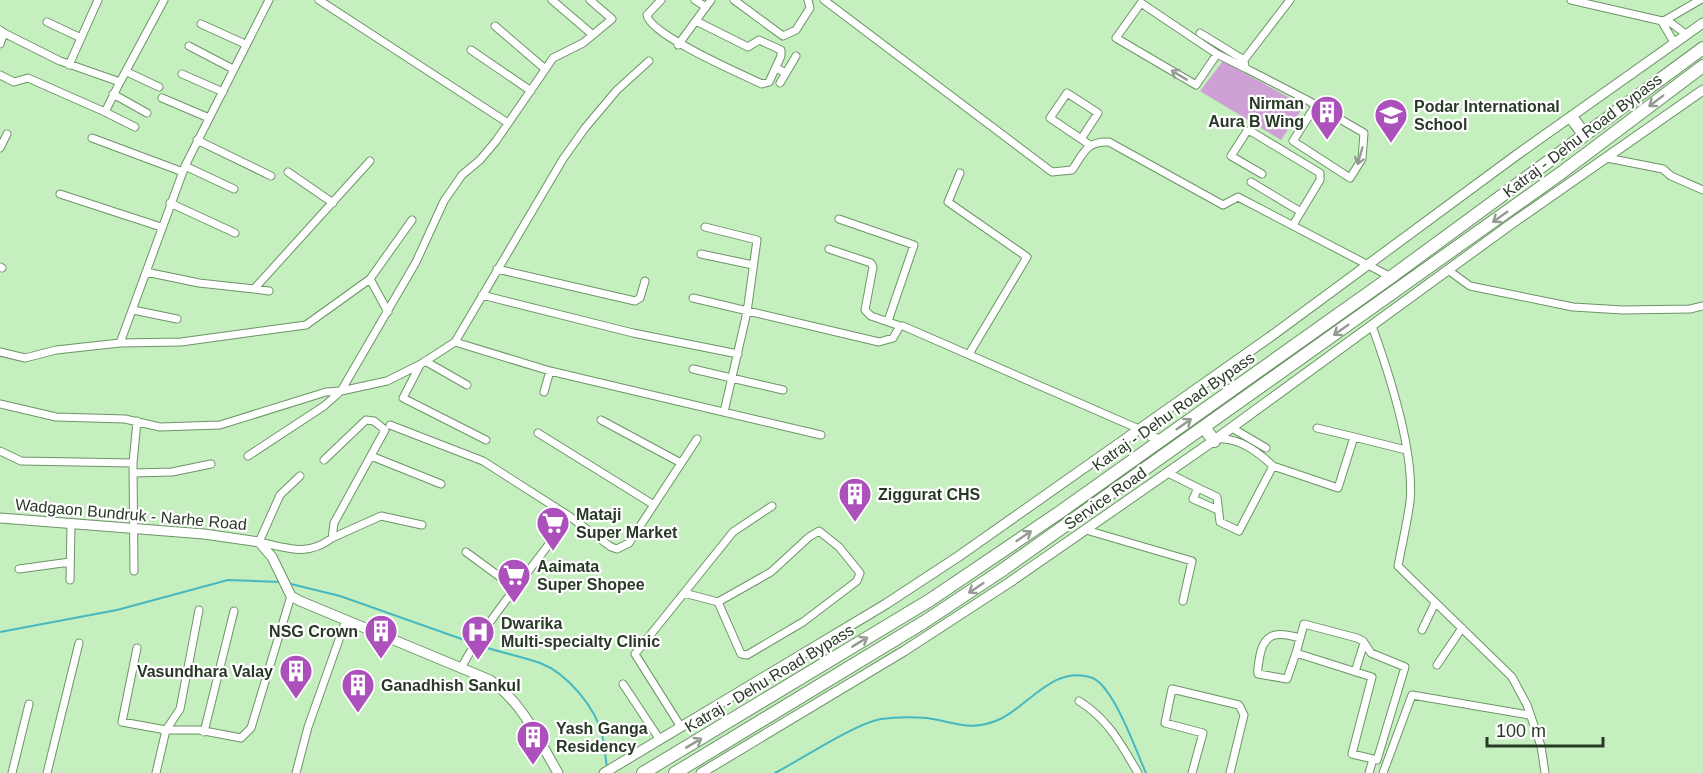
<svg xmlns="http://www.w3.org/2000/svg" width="1703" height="773" viewBox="0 0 1703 773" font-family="Arial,sans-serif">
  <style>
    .green { fill: #cea0d6 }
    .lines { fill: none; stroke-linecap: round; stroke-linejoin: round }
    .stream { stroke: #47b8c0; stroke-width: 2 }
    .street-casing { stroke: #6d9467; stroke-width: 9 }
    .secondary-casing { stroke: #6d9467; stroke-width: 11 }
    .highway-casing { stroke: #6d9467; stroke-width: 14 }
    .street { stroke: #fff; stroke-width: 7 }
    .secondary { stroke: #fff; stroke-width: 9 }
    .highway { stroke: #fff; stroke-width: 12 }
    .oneway { stroke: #949c92 }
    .labels { text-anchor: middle; stroke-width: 4.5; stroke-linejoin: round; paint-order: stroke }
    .poi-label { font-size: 16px; font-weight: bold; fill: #283926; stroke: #fff; text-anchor: start }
    .street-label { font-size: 16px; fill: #283926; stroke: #fff }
  </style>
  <rect width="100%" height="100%" fill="#c5efbf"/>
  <!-- green -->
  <path class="green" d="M1223,61L1304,106L1281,140L1200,91Z"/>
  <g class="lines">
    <!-- stream -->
    <path class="stream" d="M287,583L340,596L473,643
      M0,632L117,610L228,580L281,582
      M478,645C498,652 520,656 540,663C567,673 596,708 602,735C605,745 605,757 607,767
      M775,773C802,759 854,724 881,719C895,717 913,717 927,718C955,722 970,732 998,720C1028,707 1052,666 1090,677C1113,683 1136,751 1146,773"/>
    <!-- street casing -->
    <g class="street-casing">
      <path id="street" d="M319,0L508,123
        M552,0L593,35
        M661,0L647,15C650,35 741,74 762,84L769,82L781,56V50L759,40L748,47L696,21
        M695,0L706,7
        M734,0L783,36L796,30L810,8L808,0
        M824,0L1052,172L1072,170C1084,153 1086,141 1109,142L1223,205L1238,197L1391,277
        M1571,0L1671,23L1687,35
        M47,22L81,38
        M1662,22L1700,0
        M1662,22L1675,44
        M201,24L245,44
        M495,26L544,68
        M0,30L4,33L0,44
        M4,33L60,61L120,82L164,0
        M1200,33L1244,60
        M678,45L711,0
        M189,46L233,69
        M471,50L531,91
        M1217,54L1196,85L1116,38L1141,3L1217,54L1245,68
        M1244,60L1245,68L1307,100L1364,133L1362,159L1350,178L1293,141L1316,105
        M1244,60L1290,0
        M69,65L98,0
        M776,68L786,73L780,83
        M127,72L159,87
        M786,73L796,56
        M182,74L223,92
        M0,75L14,82L28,78L105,112
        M120,82L105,112L135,127
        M113,94L147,113
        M162,98L209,118
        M92,138L183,172
        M1081,139L1098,113L1067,93L1050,118L1090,145
        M197,140L271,176
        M0,148L7,134
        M1607,158L1663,169L1671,176L1703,190
        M185,166L234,189
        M288,172L333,203
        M960,173L948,202L1027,257L969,354
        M1262,174L1231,156L1247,131L1252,132L1320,173V180L1293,225
        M1251,182L1301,212
        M60,194L161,227
        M170,203L235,233
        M839,219L914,245L888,321
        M705,227L757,240L747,312L724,412
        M829,249L871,263L873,267L865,310L871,316L900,326
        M701,254L753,265
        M0,267L2,268
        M497,269L635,301L640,298L645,281
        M1448,270L1470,286L1573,307L1623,310L1690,309L1703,306
        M146,272L199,283L254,289L370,161
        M254,289L269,291
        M482,295L633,333L738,354
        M693,298L879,342L893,338L900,326H903L1139,429
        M133,310L177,319
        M388,312L370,279L412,220
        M1372,326C1389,373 1415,451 1410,502C1407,523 1402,545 1398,566L1512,677L1527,705L1541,746L1545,773
        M455,342L550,371L821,435
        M120,343L185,166L269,0
        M0,352L25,358L56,350L120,343L181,342L306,325L370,279
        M425,361L467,385
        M420,365L403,398L486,440
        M693,369L783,390
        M544,392L550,371
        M0,404L56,417L125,419L160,427L220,425L326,392L341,391L416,262L444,201L462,175L480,160L496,141L553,58L583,43L612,19L590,0
        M601,420L681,463
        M390,425L483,461L569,516L611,547L617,549L629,543L697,439
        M1232,428L1266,448
        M538,433L654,505
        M1354,437L1406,450
        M0,451L21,461L133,463
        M248,456L324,406L341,391L387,381L421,364L455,342L563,159L585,128L617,90L649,61
        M371,456L441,484
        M1273,466L1338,488L1354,437L1317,428
        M133,473L172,472L211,464
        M1168,473L1198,488L1193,499L1218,510
        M300,476L280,495L259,542C288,548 307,557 332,538L334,523L385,430L374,421L366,420L324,460
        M1198,488L1217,497L1220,522L1239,531L1273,466C1257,451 1238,437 1216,439
        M1086,530L1192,561L1183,601
        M332,538L381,516L422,525
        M466,552L515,588
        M19,569L70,562
        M134,571L133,463L137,421
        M70,580L71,524
        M684,593L718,602L771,572L809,537L819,531L839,547L860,573L857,581L803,622L747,655L741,654L718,602
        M1422,630L1435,603
        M137,648L122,722L166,730H199L241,738L251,728L291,596
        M1296,653L1287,679L1258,674C1257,668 1259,662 1260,655C1265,631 1279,632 1300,638
        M1437,665L1462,628
        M461,668C491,613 534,568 569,516
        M1355,672L1364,643
        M623,684L660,740
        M1079,701C1108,719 1121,744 1138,773
        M681,727L635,654L733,532L772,506
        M204,732L234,611
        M12,773L29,704
        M47,773L79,643
        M156,773L166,730L180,709L199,610
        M296,773L308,727L346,620
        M1192,773L1203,733L1165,723L1172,689L1239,705L1244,715L1230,773
        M1369,773L1373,759L1352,754L1372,677L1296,653L1304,624L1357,638L1363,641L1371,653L1405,667L1377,760L1373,759
        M1383,773L1412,695L1529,715"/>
    </g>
    <!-- secondary casing -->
    <g class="secondary-casing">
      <path id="secondary" d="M1139,429L1160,441
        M0,518L204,534L259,542L272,557L291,596L300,601L490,680C523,703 538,739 558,773
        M604,773L886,604L959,556L1270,337L1518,154L1703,23
        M701,773L904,651L1010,582L1216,439L1511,224L1703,90"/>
    </g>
    <!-- highway casing -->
    <g class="highway-casing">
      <path id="highway" d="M1572,118L1583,133
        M1204,427L1214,441
        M643,773L930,600L1060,512L1391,277L1703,48
        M675,773L924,622L1001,571L1561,173L1703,66"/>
    </g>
    <!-- street -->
    <use href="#street" class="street"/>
    <!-- secondary -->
    <use href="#secondary" class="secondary"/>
    <!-- highway -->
    <use href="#highway" class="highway"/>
  </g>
  <!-- one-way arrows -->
  <defs><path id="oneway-shaft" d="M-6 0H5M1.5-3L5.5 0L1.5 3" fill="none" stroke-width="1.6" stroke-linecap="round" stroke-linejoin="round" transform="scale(1.5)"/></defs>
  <g class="oneway">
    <use href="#oneway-shaft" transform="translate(1179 75) rotate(-149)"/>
    <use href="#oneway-shaft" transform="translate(1656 101) rotate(143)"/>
    <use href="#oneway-shaft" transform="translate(1360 156) rotate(106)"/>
    <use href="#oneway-shaft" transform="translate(1500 217) rotate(145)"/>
    <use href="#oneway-shaft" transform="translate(1341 330) rotate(145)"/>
    <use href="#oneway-shaft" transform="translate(1184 424) rotate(-35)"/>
    <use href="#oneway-shaft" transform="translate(1024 536) rotate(-34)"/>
    <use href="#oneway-shaft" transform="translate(976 588) rotate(146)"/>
    <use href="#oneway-shaft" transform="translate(860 642) rotate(-31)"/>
    <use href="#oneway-shaft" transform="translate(694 743) rotate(-31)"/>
  </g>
  <!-- icons -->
  <defs>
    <g id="building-pin" transform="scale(1.725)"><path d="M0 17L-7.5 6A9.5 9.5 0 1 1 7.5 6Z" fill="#ac50bb" stroke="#fff"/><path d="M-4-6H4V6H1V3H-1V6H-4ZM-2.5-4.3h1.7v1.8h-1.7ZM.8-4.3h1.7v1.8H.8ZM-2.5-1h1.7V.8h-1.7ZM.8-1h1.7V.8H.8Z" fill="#fff"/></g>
    <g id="school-pin" transform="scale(1.725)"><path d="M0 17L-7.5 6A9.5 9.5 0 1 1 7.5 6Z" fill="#ac50bb" stroke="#fff"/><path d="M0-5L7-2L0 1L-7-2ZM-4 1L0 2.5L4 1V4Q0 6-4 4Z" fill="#fff"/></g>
    <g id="supermarket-pin" transform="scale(1.725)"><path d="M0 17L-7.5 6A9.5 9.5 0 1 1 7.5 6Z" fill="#ac50bb" stroke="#fff"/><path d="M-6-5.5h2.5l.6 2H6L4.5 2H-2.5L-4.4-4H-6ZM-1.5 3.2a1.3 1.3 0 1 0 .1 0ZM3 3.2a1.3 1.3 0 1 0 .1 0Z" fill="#fff"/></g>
    <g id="hospital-pin" transform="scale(1.725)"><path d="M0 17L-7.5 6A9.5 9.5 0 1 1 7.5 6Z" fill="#ac50bb" stroke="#fff"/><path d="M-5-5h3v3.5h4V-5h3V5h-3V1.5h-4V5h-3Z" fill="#fff"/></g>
  </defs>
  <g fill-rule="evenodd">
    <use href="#building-pin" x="1327" y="112"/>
    <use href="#school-pin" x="1391" y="115"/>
    <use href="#building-pin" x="855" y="494"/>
    <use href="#supermarket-pin" x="553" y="523"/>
    <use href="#supermarket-pin" x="514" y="575"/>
    <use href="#building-pin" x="381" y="631"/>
    <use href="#hospital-pin" x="478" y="632"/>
    <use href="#building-pin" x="296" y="671"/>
    <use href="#building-pin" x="358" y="685"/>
    <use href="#building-pin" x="533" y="737"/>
  </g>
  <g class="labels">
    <!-- poi labels -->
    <g class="poi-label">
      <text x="1304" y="109" text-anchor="end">Nirman<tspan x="1304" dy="18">Aura B Wing</tspan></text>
      <text x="1414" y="112">Podar International<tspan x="1414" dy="18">School</tspan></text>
      <text x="878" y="500">Ziggurat CHS</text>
      <text x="576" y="520">Mataji<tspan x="576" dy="18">Super Market</tspan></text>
      <text x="537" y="572">Aaimata<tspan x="537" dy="18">Super Shopee</tspan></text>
      <text x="501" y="629">Dwarika<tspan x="501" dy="18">Multi-specialty Clinic</tspan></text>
      <text x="358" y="637" text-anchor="end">NSG Crown</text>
      <text x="273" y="677" text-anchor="end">Vasundhara Valay</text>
      <text x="381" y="691">Ganadhish Sankul</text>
      <text x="556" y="734">Yash Ganga<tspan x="556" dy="18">Residency</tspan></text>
    </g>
    <!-- street labels -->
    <g class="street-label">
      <text transform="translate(1582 135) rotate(-37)" y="6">Katraj - Dehu Road Bypass</text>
      <text transform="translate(1173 411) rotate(-35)" y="6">Katraj - Dehu Road Bypass</text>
      <text transform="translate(1105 498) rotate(-35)" y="6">Service Road</text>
      <text transform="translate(131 514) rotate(5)" y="6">Wadgaon Bundruk - Narhe Road</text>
      <text transform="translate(769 678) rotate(-31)" y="6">Katraj - Dehu Road Bypass</text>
    </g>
  </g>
  <!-- scale -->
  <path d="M1487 737v9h116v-9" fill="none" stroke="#283926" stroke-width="3"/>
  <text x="1496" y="737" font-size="18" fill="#283926" stroke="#ffffff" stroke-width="4.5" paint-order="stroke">100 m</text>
</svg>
